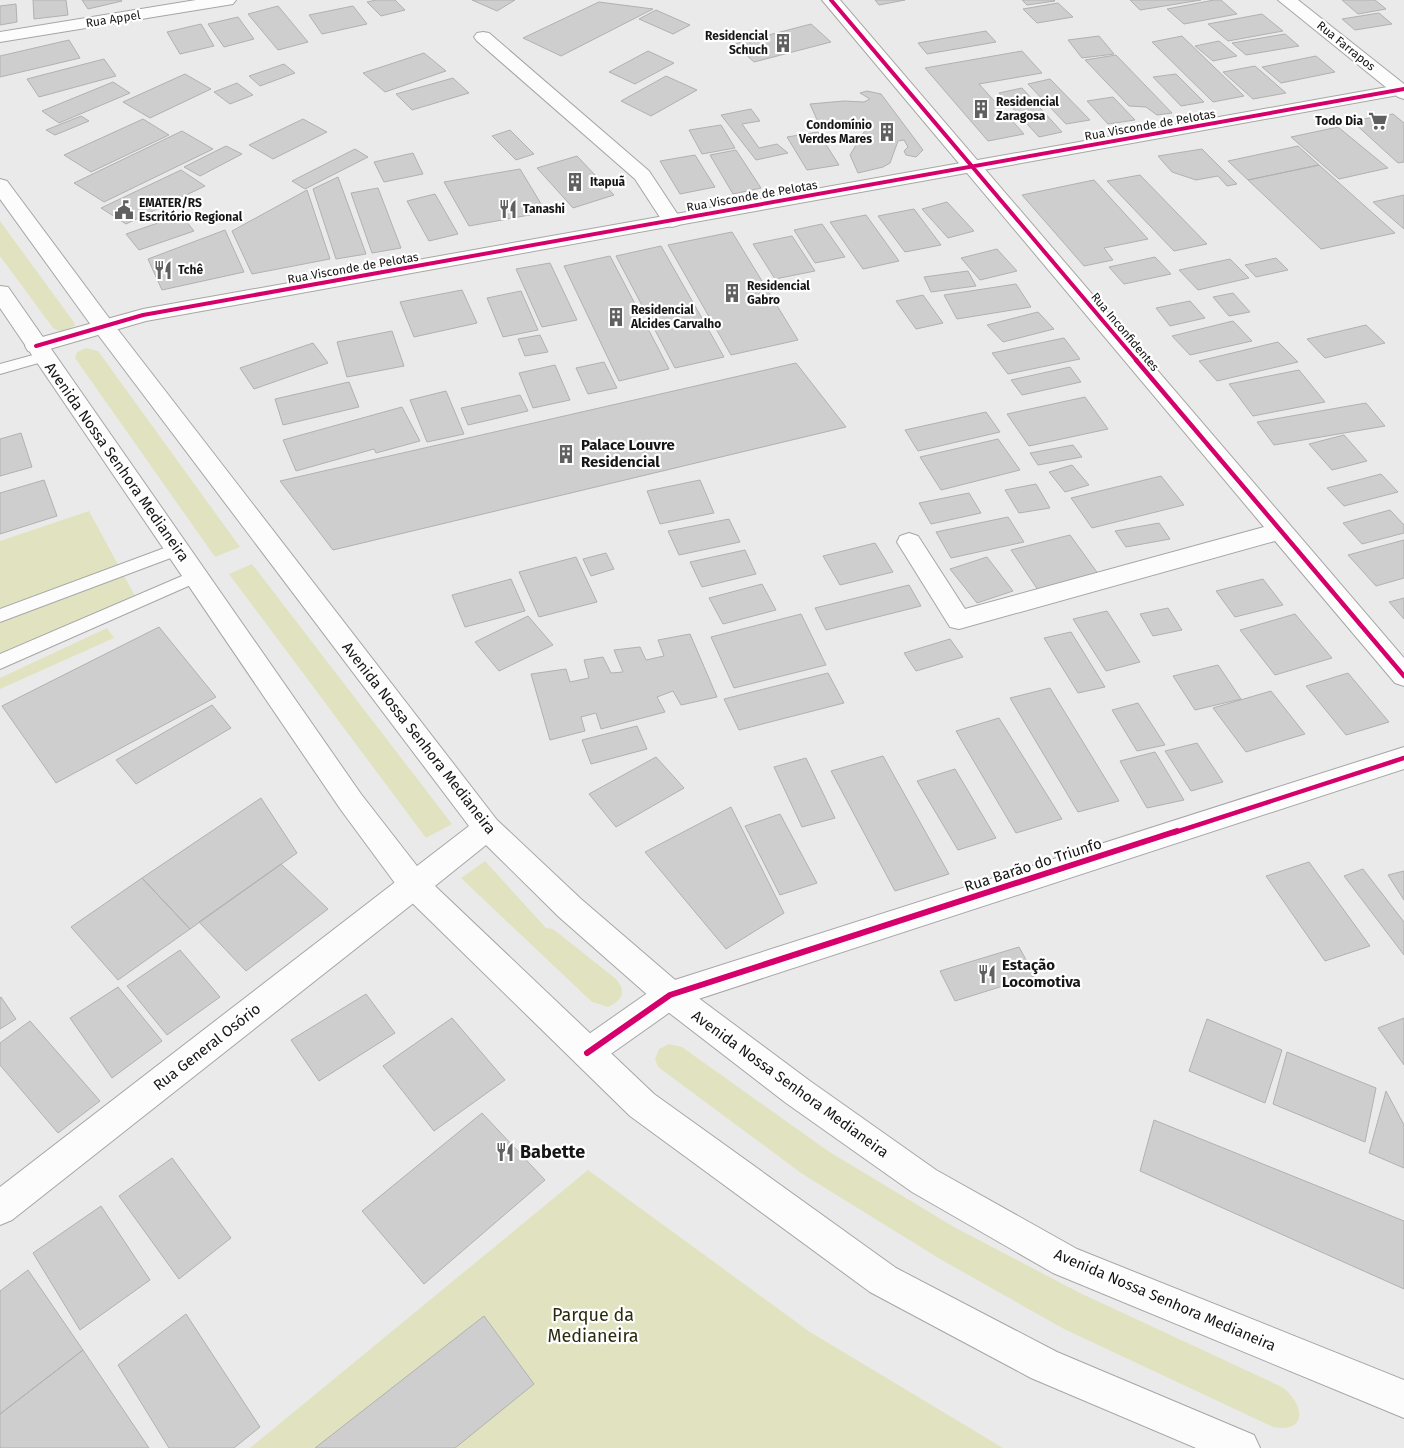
<svg xmlns="http://www.w3.org/2000/svg" width="1404" height="1448" viewBox="0 0 1404 1448" font-family="'Fira Sans',sans-serif">
  <style>
    .green { fill: #e1e3c0 }
    .building { fill: #cecece; stroke: #b1b1b1 }
    .lines { fill: none; stroke-linecap: round; stroke-linejoin: round }
    .service-casing { stroke: #a6a6a7; stroke-width: 2 }
    .minor-casing { stroke: #a6a6a7; stroke-width: 2 }
    .tertiary-casing { stroke: #a6a6a7; stroke-width: 2 }
    .primary-casing { stroke: #a6a6a7; stroke-width: 2 }
    .service { fill: #fcfcfc; fill-rule: evenodd }
    .minor { fill: #fcfcfc; fill-rule: evenodd }
    .tertiary { fill: #fcfcfc; fill-rule: evenodd }
    .primary { fill: #fcfcfc; fill-rule: evenodd }
    .cycleway-far2-casing { stroke: #fff; stroke-width: 6 }
    .cycleway-far1-casing { stroke: #fff; stroke-width: 8 }
    .cycleway-casing { stroke: #fff; stroke-width: 9 }
    .cycleway-far2 { stroke: #d6006c; stroke-width: 4 }
    .cycleway-far1 { stroke: #d6006c; stroke-width: 4.5 }
    .cycleway { stroke: #d6006c; stroke-width: 6 }
    .labels { text-anchor: middle; stroke-width: 4.5; stroke-linejoin: round; paint-order: stroke }
    .far-street-label { font-size: 12px; fill: #161616; stroke: #fff }
    .far-poi-label { font-size: 12px; font-weight: bold; fill: #161616; stroke: #fff; text-anchor: start }
    .poi-label { font-size: 15px; font-weight: bold; fill: #161616; stroke: #fff; text-anchor: start }
    .street-label { font-size: 15px; fill: #161616; stroke: #fff }
    .near-poi-label { font-size: 18px; font-weight: bold; fill: #161616; stroke: #fff; text-anchor: start }
    .near-park-label { font-size: 18px; fill: #2a2b0d; stroke: #fff }
  </style>
  <rect width="100%" height="100%" fill="#eaeaea"/>
  <!-- green -->
  <path class="green" d="M0,221L73,321L75,325C68,331 61,333 53,328L0,256Z
    M86,348L98,351L240,547L215,557L75,358L77,352Z
    M89,511L135,596L0,656V541Z
    M252,564L452,824L426,838L229,574Z
    M107,628L114,638L0,689V678Z
    M485,861L546,928L553,929L616,979C627,992 622,1000 608,1007L592,1002L461,878Z
    M669,1044L682,1047L828,1151L954,1227L1080,1293L1282,1387C1304,1403 1309,1434 1273,1427L1064,1329L940,1259L801,1173L658,1067L655,1059L659,1049Z
    M588,1170L810,1332L1003,1448H250Z"/>
  <!-- building -->
  <path class="building" d="M33,0H66L68,15L34,19Z
    M82,0H121L122,1L88,9Z
    M376,0H395L405,10L381,16L367,2Z
    M472,0H515L497,11Z
    M875,0H905L879,5Z
    M1022,0H1054L1055,1L1027,5Z
    M1130,0H1201L1140,10Z
    M1214,0H1221L1237,14L1184,24L1167,9Z
    M1342,0H1375L1386,9L1358,14Z
    M599,2L653,9L561,56L523,38Z
    M1058,3L1073,17L1037,23L1023,9Z
    M16,4L17,22L0,25V6Z
    M278,6L308,42L278,50L248,14Z
    M353,6L367,24L322,34L309,15Z
    M656,10L690,25L673,34L639,19Z
    M1379,13L1392,24L1355,30L1342,19Z
    M1262,14L1283,31L1228,41L1208,24Z
    M238,17L254,39L224,47L208,24Z
    M201,24L214,46L180,54L167,32Z
    M811,24L831,42L754,62L734,44Z
    M986,31L996,42L927,54L918,43Z
    M1285,34L1299,46L1246,55L1232,43Z
    M1099,36L1114,54L1082,58L1068,40Z
    M1182,36L1244,96L1213,102L1152,42Z
    M69,40L80,58L0,77V56Z
    M1219,41L1237,56L1213,61L1195,46Z
    M648,51L674,63L635,84L609,72Z
    M1022,51L1042,73L979,84L1024,134L988,141L925,68Z
    M424,53L446,71L385,92L363,73Z
    M1116,55L1172,113L1157,115L1146,107L1129,106L1085,60Z
    M1316,56L1335,72L1281,83L1262,67Z
    M104,59L116,76L39,97L27,79Z
    M284,64L295,73L260,86L249,76Z
    M1255,66L1286,93L1253,99L1223,72Z
    M185,74L211,89L150,118L123,102Z
    M1176,74L1204,102L1181,106L1153,77Z
    M666,76L697,90L651,116L621,101Z
    M453,78L469,93L412,110L396,94Z
    M1050,79L1090,120L1066,124L1028,84Z
    M113,82L130,93L59,123L42,111Z
    M237,83L253,95L230,104L214,92Z
    M1022,88L1062,132L1039,137L999,93Z
    M867,91L881,94L923,150L916,157L906,155L904,151L908,147L904,140L898,141L890,163L883,167L858,173L850,155L869,124L818,122L810,104L844,101L864,102L870,99L860,93Z
    M1113,97L1135,120L1108,124L1087,101Z
    M751,109L760,121L742,124L759,148L777,144L788,153L756,160L721,115Z
    M1393,114L1404,123V162L1398,163L1352,121Z
    M81,116L89,121L55,135L46,130Z
    M143,119L169,135L91,172L64,155Z
    M303,119L327,132L273,159L249,145Z
    M721,125L735,148L702,154L689,130Z
    M1338,127L1388,168L1339,179L1291,137Z
    M510,130L534,154L516,160L492,136Z
    M182,131L213,149L104,202L74,183Z
    M818,132L839,165L807,170L787,137Z
    M226,146L242,154L200,176L184,167Z
    M1298,146L1319,165L1248,180L1228,161Z
    M355,149L368,157L305,189L292,181Z
    M1202,149L1237,184L1227,186L1218,176L1196,180L1172,172L1158,156Z
    M736,150L761,188L733,194L710,155Z
    M413,153L423,174L384,182L374,162Z
    M695,155L715,187L680,194L660,161Z
    M577,156L614,195L573,208L537,168Z
    M1319,165L1395,233L1321,249L1248,180Z
    M520,169L546,212L469,226L444,182Z
    M181,170L205,186L126,224L101,208Z
    M1140,175L1207,244L1174,251L1107,181Z
    M338,177L366,254L336,259L313,189Z
    M1094,180L1148,239L1104,248L1113,260L1084,266L1022,195Z
    M378,188L401,248L372,253L351,193Z
    M307,190L330,259L252,274L232,231Z
    M435,194L458,234L429,241L407,201Z
    M1404,195V229L1373,202Z
    M947,202L974,231L948,238L922,209Z
    M914,209L941,245L905,252L878,216Z
    M181,215L194,231L139,250L126,234Z
    M866,215L899,261L863,269L830,222Z
    M822,224L845,257L815,263L794,230Z
    M225,230L244,272L162,290L148,259Z
    M732,232L798,340L731,355L668,245Z
    M792,236L815,271L775,279L753,244Z
    M661,246L724,357L675,368L616,256Z
    M997,249L1017,271L980,280L961,258Z
    M610,256L669,369L619,381L564,266Z
    M1155,257L1171,274L1124,284L1109,267Z
    M1276,258L1288,270L1256,277L1245,265Z
    M1230,259L1249,278L1198,290L1179,270Z
    M550,263L577,320L542,327L516,269Z
    M968,271L976,286L931,292L924,277Z
    M1016,284L1031,307L957,319L944,295Z
    M462,290L477,323L414,337L400,302Z
    M521,291L538,330L503,337L487,298Z
    M1233,293L1250,312L1229,316L1213,297Z
    M923,295L943,323L916,329L896,301Z
    M1190,301L1205,318L1170,326L1156,308Z
    M1038,312L1054,329L1003,342L987,325Z
    M1233,321L1252,341L1190,355L1172,336Z
    M1366,325L1385,343L1325,358L1307,339Z
    M392,331L404,366L347,377L337,342Z
    M540,335L548,352L525,356L518,339Z
    M1064,338L1080,359L1008,374L992,353Z
    M1278,342L1298,362L1217,381L1199,361Z
    M313,343L328,363L254,389L240,368Z
    M604,362L617,388L588,394L576,368Z
    M796,363L846,427L333,550L280,481Z
    M555,365L570,400L533,408L519,373Z
    M1070,367L1081,382L1022,395L1011,380Z
    M1299,370L1325,402L1253,416L1229,384Z
    M349,382L359,407L283,425L275,399Z
    M446,391L464,434L427,442L410,400Z
    M520,395L528,411L468,425L461,408Z
    M1085,397L1108,429L1029,446L1007,414Z
    M1366,403L1385,426L1274,445L1257,422Z
    M402,407L420,441L376,453L374,449L296,471L283,440Z
    M986,412L1000,432L918,451L905,430Z
    M21,433L32,467L0,476V439Z
    M1344,435L1367,461L1332,470L1309,444Z
    M998,439L1020,470L941,490L920,457Z
    M1073,445L1082,457L1038,465L1030,453Z
    M1072,465L1089,485L1065,492L1049,472Z
    M1381,474L1398,492L1344,506L1327,488Z
    M1161,476L1184,505L1092,528L1071,498Z
    M44,480L57,516L0,534V493Z
    M700,480L714,513L660,524L647,491Z
    M1036,484L1050,508L1019,513L1005,490Z
    M969,493L981,513L931,524L919,503Z
    M1390,510L1404,525V533L1362,544L1343,523Z
    M1008,517L1024,542L951,558L936,532Z
    M729,519L740,542L679,555L668,531Z
    M1159,523L1170,539L1126,547L1115,531Z
    M1070,535L1099,575L1038,590L1011,550Z
    M1404,540V578L1376,586L1348,555Z
    M875,543L893,572L840,585L823,556Z
    M745,550L756,574L702,587L690,562Z
    M606,553L614,569L591,576L583,559Z
    M576,557L597,602L539,617L519,572Z
    M987,557L1013,591L977,603L950,569Z
    M511,579L525,611L465,627L452,595Z
    M1263,579L1283,605L1235,617L1216,591Z
    M762,584L776,610L723,624L709,598Z
    M909,585L921,606L826,630L815,608Z
    M1404,598V619L1389,602Z
    M1168,608L1182,630L1153,636L1140,614Z
    M1107,611L1140,662L1106,671L1073,619Z
    M801,614L826,665L734,688L711,637Z
    M1295,614L1332,658L1275,675L1240,630Z
    M528,616L553,645L499,671L475,642Z
    M159,627L216,697L56,783L2,706Z
    M1071,632L1105,687L1078,693L1044,638Z
    M690,634L717,697L681,705L673,691L657,697L665,712L601,729L596,713L581,717L585,731L550,740L531,674L566,669L570,682L589,678L584,660L603,657L611,673L623,672L614,650L640,647L646,660L664,656L658,640Z
    M950,639L963,657L916,671L904,653Z
    M1218,665L1241,699L1195,710L1173,676Z
    M828,673L844,703L739,730L724,699Z
    M1348,673L1389,722L1346,735L1306,686Z
    M1050,688L1119,801L1078,812L1010,698Z
    M1271,691L1305,734L1246,752L1213,708Z
    M1138,703L1165,745L1137,751L1112,710Z
    M212,705L231,728L136,784L116,760Z
    M999,718L1062,819L1016,833L956,731Z
    M637,726L647,749L591,764L582,740Z
    M1197,743L1223,782L1191,791L1165,751Z
    M1155,752L1184,800L1147,808L1120,761Z
    M883,756L949,874L895,891L831,771Z
    M656,757L684,788L616,827L589,794Z
    M806,758L835,818L802,827L774,767Z
    M955,769L996,838L958,850L917,781Z
    M261,798L297,853L190,929L142,878Z
    M731,807L784,913L726,949L645,852Z
    M780,814L817,883L780,895L745,826Z
    M1309,862L1370,946L1325,961L1266,876Z
    M281,864L328,909L246,971L199,922Z
    M1363,869L1404,922V955L1344,876Z
    M1404,871V900L1388,875Z
    M142,878L190,929L118,980L71,927Z
    M1019,947L1035,976L955,1001L940,971Z
    M180,950L220,997L167,1035L127,986Z
    M118,987L162,1041L112,1078L70,1018Z
    M366,994L395,1033L319,1081L291,1040Z
    M1,997L16,1019L0,1029V998Z
    M452,1018L505,1080L434,1131L383,1066Z
    M1404,1018V1065L1378,1028Z
    M1207,1019L1282,1050L1265,1103L1189,1071Z
    M30,1021L100,1101L58,1133L0,1065V1043Z
    M1287,1052L1376,1088L1365,1142L1273,1104Z
    M1386,1091L1404,1125V1168L1369,1153Z
    M482,1113L545,1180L424,1284L362,1211Z
    M1154,1120L1404,1221V1289L1140,1171Z
    M172,1158L231,1238L179,1279L119,1196Z
    M101,1206L150,1280L80,1330L33,1253Z
    M28,1270L83,1350L0,1414V1291Z
    M186,1314L260,1427L234,1448H169L118,1365Z
    M484,1316L534,1384L455,1448H315Z
    M83,1350L149,1448H0V1414Z"/>
  <g class="lines">
    <!-- service casing -->
    <g class="service-casing">
      <path id="service" d="M44,352L52,357L49,360L0,374V364Z
        M178,543L184,545L187,549L184,553L0,622V609Z
        M196,570L202,572L205,576L202,580L0,669V654Z"/>
    </g>
    <!-- minor casing -->
    <g class="minor-casing">
      <path id="minor" d="M196,0H236L233,4L227,5L0,42V32Z
        M822,0H840L1404,658V686L1395,683L1275,541L959,629L950,627L897,542L900,536L909,533L918,536L965,609L1264,527Z
        M1278,0H1298L1404,84V99L1398,97Z
        M483,32L489,33L649,171L682,221L679,225L672,227L665,225L635,179L477,41L474,37L477,33Z
        M414,873L425,876L429,885L425,894L12,1220L0,1225V1187L403,876Z"/>
    </g>
    <!-- tertiary casing -->
    <g class="tertiary-casing">
      <path id="tertiary" d="M1404,84V94L146,321L36,353L28,351L25,346L28,341L143,309Z
        M1404,747V769L680,1005L598,1063L587,1068L576,1063L571,1053L576,1043L659,985Z"/>
    </g>
    <!-- primary casing -->
    <g class="primary-casing">
      <path id="primary" d="M0,179L7,181L112,322L497,820L581,899L681,985L810,1081L936,1170L1077,1249L1404,1380V1418L1053,1273L912,1192L786,1103L659,1005L559,917L486,845L435,886L654,1094L896,1268L1057,1352L1254,1435L1260,1448H1196L1031,1378L870,1292L630,1116L403,894L341,810L0,308V286L8,287L361,794L417,866L469,826L96,332L0,199Z"/>
    </g>
    <!-- service -->
    <use href="#service" class="service"/>
    <!-- minor -->
    <use href="#minor" class="minor"/>
    <!-- tertiary -->
    <use href="#tertiary" class="tertiary"/>
    <!-- primary -->
    <use href="#primary" class="primary"/>
    <!-- cycleway-far2 casing -->
    <g class="cycleway-far2-casing">
      <path id="cycleway-far2" d="M831,0L1137,361
        M36,346L143,315L1404,89"/>
    </g>
    <!-- cycleway-far1 casing -->
    <g class="cycleway-far1-casing">
      <path id="cycleway-far1" d="M1136,360L1404,676
        M1173,833L1404,758"/>
    </g>
    <!-- cycleway casing -->
    <g class="cycleway-casing">
      <path id="cycleway" d="M587,1053L670,995L1177,831"/>
    </g>
    <!-- cycleway-far2 -->
    <use href="#cycleway-far2" class="cycleway-far2"/>
    <!-- cycleway-far1 -->
    <use href="#cycleway-far1" class="cycleway-far1"/>
    <!-- cycleway -->
    <use href="#cycleway" class="cycleway"/>
  </g>
  <!-- icons -->
  <defs>
    <g id="building-bare" transform="scale(1.5)"><path d="M-4-6H4V6H1V3H-1V6H-4ZM-2.5-4.3h1.7v1.8h-1.7ZM.8-4.3h1.7v1.8H.8ZM-2.5-1h1.7V.8h-1.7ZM.8-1h1.7V.8H.8Z" fill="#606060" stroke="#fff" stroke-width="2.5" paint-order="stroke"/></g>
    <g id="supermarket-bare" transform="scale(1.5)"><path d="M-6-5.5h2.5l.6 2H6L4.5 2H-2.5L-4.4-4H-6ZM-1.5 3.2a1.3 1.3 0 1 0 .1 0ZM3 3.2a1.3 1.3 0 1 0 .1 0Z" fill="#606060" stroke="#fff" stroke-width="2.5" paint-order="stroke"/></g>
    <g id="restaurant-bare" transform="scale(1.5)"><path d="M-5-6h1v4h1v-4h1v4h1v-4h1v5L-1.5 .5V6h-2V.5L-5-1ZM5-6V6H3V1.5H1.5Q1.5-4 5-6Z" fill="#606060" stroke="#fff" stroke-width="2.5" paint-order="stroke"/></g>
    <g id="civic-bare" transform="scale(1.5)"><path d="M-.6-6.5H3V-4.5H.6V-3L4-1V1h2V6H-6V1h2V-1L-.6-3ZM-1.2 2.5V6h2.4V2.5Z" fill="#606060" stroke="#fff" stroke-width="2.5" paint-order="stroke"/></g>
  </defs>
  <g fill-rule="evenodd">
    <use href="#building-bare" x="783" y="43"/>
    <use href="#building-bare" x="981" y="109"/>
    <use href="#supermarket-bare" x="1378" y="121"/>
    <use href="#building-bare" x="887" y="132"/>
    <use href="#building-bare" x="575" y="182"/>
    <use href="#restaurant-bare" x="508" y="209"/>
    <use href="#civic-bare" x="124" y="210"/>
    <use href="#restaurant-bare" x="163" y="270"/>
    <use href="#building-bare" x="732" y="293"/>
    <use href="#building-bare" x="616" y="317"/>
    <use href="#building-bare" x="566" y="454"/>
    <use href="#restaurant-bare" x="987" y="974"/>
    <use href="#restaurant-bare" x="505" y="1152"/>
  </g>
  <g class="labels">
    <!-- far-street labels -->
    <g class="far-street-label">
      <text transform="translate(113 19) rotate(-9)" y="4">Rua Appel</text>
      <text transform="translate(1346 46) rotate(39)" y="4">Rua Farrapos</text>
      <text transform="translate(1150 125) rotate(-10)" y="4">Rua Visconde de Pelotas</text>
      <text transform="translate(752 196) rotate(-10)" y="4">Rua Visconde de Pelotas</text>
      <text transform="translate(353 268) rotate(-10)" y="4">Rua Visconde de Pelotas</text>
      <text transform="translate(1125 332) rotate(50)" y="4">Rua Inconfidentes</text>
    </g>
    <!-- far-poi labels -->
    <g class="far-poi-label">
      <text x="768" y="40" text-anchor="end">Residencial<tspan x="768" dy="14">Schuch</tspan></text>
      <text x="996" y="106">Residencial<tspan x="996" dy="14">Zaragosa</tspan></text>
      <text x="1363" y="125" text-anchor="end">Todo Dia</text>
      <text x="872" y="129" text-anchor="end">Condomínio<tspan x="872" dy="14">Verdes Mares</tspan></text>
      <text x="590" y="186">Itapuã</text>
      <text x="139" y="207">EMATER/RS<tspan x="139" dy="14">Escritório Regional</tspan></text>
      <text x="523" y="213">Tanashi</text>
      <text x="178" y="274">Tchê</text>
      <text x="747" y="290">Residencial<tspan x="747" dy="14">Gabro</tspan></text>
      <text x="631" y="314">Residencial<tspan x="631" dy="14">Alcides Carvalho</tspan></text>
    </g>
    <!-- poi labels -->
    <g class="poi-label">
      <text x="581" y="450">Palace Louvre<tspan x="581" dy="17">Residencial</tspan></text>
      <text x="1002" y="970">Estação<tspan x="1002" dy="17">Locomotiva</tspan></text>
    </g>
    <!-- street labels -->
    <g class="street-label">
      <text transform="translate(117 462) rotate(55)" y="5">Avenida Nossa Senhora Medianeira</text>
      <text transform="translate(419 738) rotate(52)" y="5">Avenida Nossa Senhora Medianeira</text>
      <text transform="translate(1033 865) rotate(-18)" y="5">Rua Barão do Triunfo</text>
      <text transform="translate(207 1047) rotate(-38)" y="5">Rua General Osório</text>
      <text transform="translate(790 1084) rotate(36)" y="5">Avenida Nossa Senhora Medianeira</text>
      <text transform="translate(1165 1300) rotate(23)" y="5">Avenida Nossa Senhora Medianeira</text>
    </g>
    <!-- near-poi labels -->
    <g class="near-poi-label">
      <text x="520" y="1158">Babette</text>
    </g>
    <!-- near-park labels -->
    <g class="near-park-label">
      <text x="593" y="1321">Parque da<tspan x="593" dy="21">Medianeira</tspan></text>
    </g>
  </g>
</svg>
